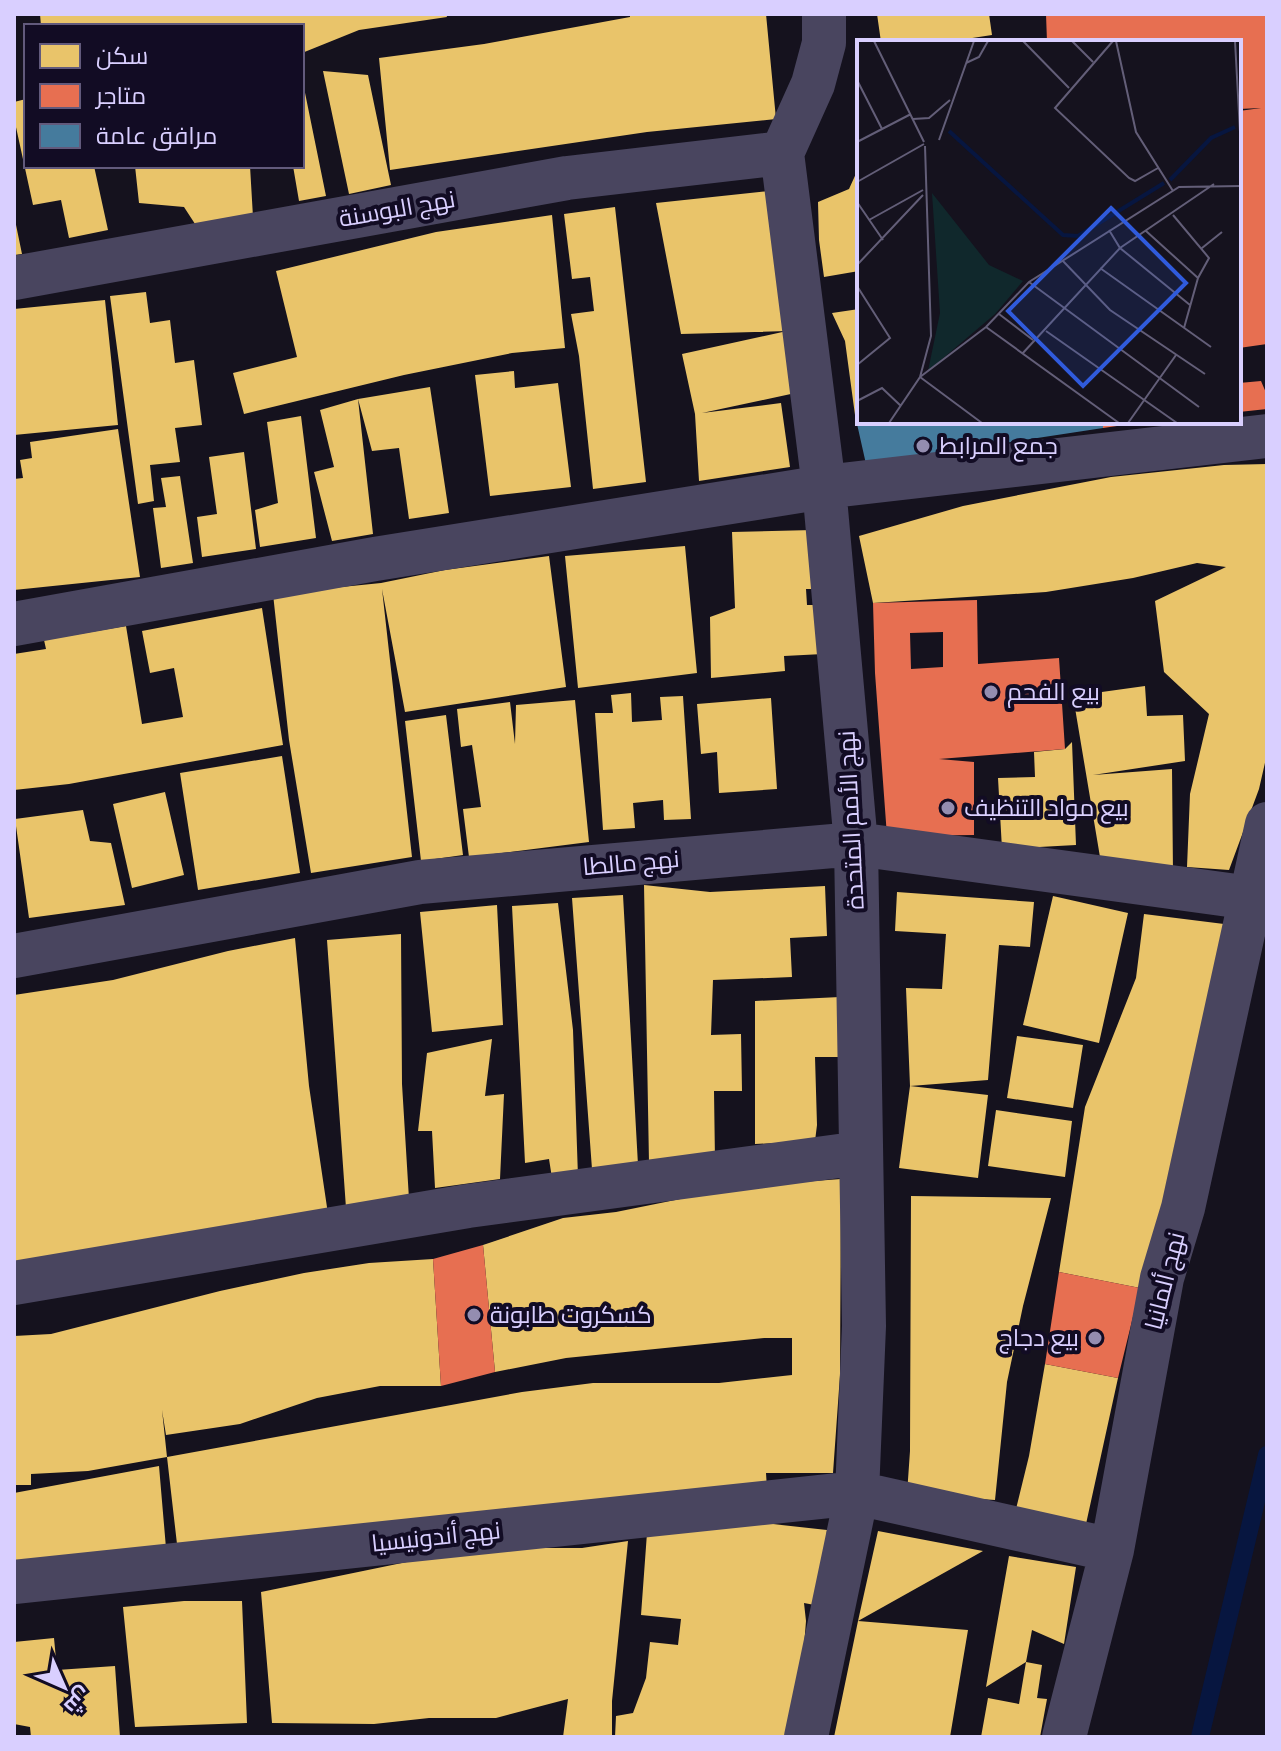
<svg xmlns="http://www.w3.org/2000/svg" width="1281" height="1751" viewBox="0 0 1281 1751" font-family="Overpass,Cairo,sans-serif">
  <style>
    .homes { fill: #e9c46a }
    .shops { fill: #e76f51; fill-rule: evenodd }
    .public { fill: #457b9d }
    .lines { fill: none; stroke-linecap: round; stroke-linejoin: round }
    .stream { stroke: #071640; stroke-width: 18 }
    .street { stroke: #49455f; stroke-width: 44 }
    .poi-dot { fill: #948db0; stroke: #120c24; stroke-width: 3 }
    .labels { text-anchor: middle; stroke-width: 8; stroke-linejoin: round; paint-order: stroke }
    .street-label { font-size: 24px; fill: #d9cfff; stroke: #120c24 }
    .poi-label { font-size: 24px; fill: #d9cfff; stroke: #120c24; text-anchor: start }
    .inset-river { fill: none; stroke: #071640; stroke-width: 4 }
    .inset-road { fill: none; stroke: #635e78; stroke-width: 2 }
    .view { fill: #305bdc; fill-opacity: 0.15; stroke: #305bdc; stroke-width: 4 }
    .inset-edge { fill: none; stroke: #d9cfff; stroke-width: 4 }
  </style>
  <rect width="100%" height="100%" fill="#15121e"/>
  <!-- homes -->
  <path class="homes" d="M40,14H446L447,17L359,30L302,53V26H41Z
    M630,14H766L776,119L647,132L390,170L379,58L484,44L630,17Z
    M877,14H989L992,35L946,42H881Z
    M323,71L368,75L391,185L349,194Z
    M302,78L326,196L299,201L293,166H302Z
    M26,99V166H94L108,230L69,238L61,200L33,205L14,118V102Z
    M135,166H250L253,217L197,227L184,207L139,203Z
    M859,167V271L824,277L819,240L818,202L849,189Z
    M769,191L787,331L681,334L656,203Z
    M615,207L646,482L593,489L579,356L571,314L594,311L590,277L572,279L564,214Z
    M552,215L565,348L512,353L404,375L244,414L233,373L297,357L276,271L436,232Z
    M14,220H15L22,254L14,255Z
    M146,292L150,323L170,320L175,363L194,360L202,425L175,428L180,462L150,465L154,501L138,504L110,296Z
    M105,300L118,425L14,435V309Z
    M859,309V415H855L845,341L832,313Z
    M787,331L800,392L702,413L781,403L790,467L699,481L695,414L682,354Z
    M514,371L515,388L558,383L571,487L490,496L475,375Z
    M430,387L449,513L409,519L399,448L372,451L358,399Z
    M358,399L373,534L332,541L314,472L334,467L320,410Z
    M301,416L316,538L260,547L255,510L278,503L267,422Z
    M118,429L140,577L14,590V479L23,478L20,460L32,458L30,442Z
    M244,452L256,549L202,557L197,517L217,514L209,457Z
    M1267,464V754L1259,789L1229,870L1187,867L1190,794L1209,714L1164,672L1155,601L1226,567L1197,563L1133,578L1046,592L873,603L859,536L963,506L1111,477L1224,465Z
    M180,476L193,563L161,568L153,508L166,507L161,478Z
    M813,530L815,589H806L807,605H822L823,654L784,656L785,671L711,678L710,617L735,608L732,532Z
    M685,546L697,673L578,688L565,556Z
    M549,556L566,687L405,712L382,589L412,857L311,873L289,740L273,594L381,583L445,570Z
    M262,608L283,745L69,784L14,790V654L46,649L44,640L126,626L142,724L183,717L174,668L150,673L142,631Z
    M1145,686L1147,716L1183,715L1185,761L1093,775L1172,769L1173,874L1101,863L1073,696Z
    M631,693L632,722L662,720L660,697L683,696L691,819L664,820L663,800L633,803L635,828L603,830L595,713H613L611,695Z
    M771,698L777,789L719,793L717,752L701,754L697,704Z
    M575,700L589,842L469,857L463,809L481,807L472,745L461,747L457,709L510,702L515,744L516,705Z
    M446,715L463,855L421,861L405,721Z
    M1072,742L1076,845L1002,849L998,778L1035,777L1034,752L1065,749Z
    M282,756L300,873L198,890L180,773Z
    M165,792L184,875L132,888L113,804Z
    M83,810L90,841L111,843L125,905L29,918L15,819Z
    M644,885L710,892L825,886L827,936L790,938L792,977L713,980L711,1035L741,1034L742,1091H714L715,1161L649,1163Z
    M897,892L1034,902L1030,947L999,945L988,1080L910,1086L988,1095L978,1178L899,1168L910,1086L906,988L942,989L946,934L895,931Z
    M623,895L638,1165L592,1169L572,898Z
    M1053,896L1128,913L1099,1043L1023,1025Z
    M558,903L573,1030L578,1177L552,1178L549,1159L525,1163L512,906Z
    M497,905L503,1025L432,1032L420,912Z
    M1144,914L1224,924L1184,1123L1140,1288L1059,1272L1085,1107L1136,978Z
    M401,934L402,1084L409,1199L346,1208L327,940Z
    M295,938L309,1086L328,1214L14,1265V995L113,980L228,951Z
    M840,997L841,1057H815L817,1125L815,1141L755,1144V1001Z
    M1017,1036L1083,1045L1073,1108L1007,1098Z
    M492,1039L485,1096L504,1094L500,1179L435,1188L432,1131H418L427,1053Z
    M996,1110L1072,1121L1065,1177L988,1166Z
    M841,1179L840,1375L833,1473H766L767,1489L177,1544L167,1457L522,1392L593,1383H719L792,1375V1338H764L566,1358L495,1372L483,1245L563,1218L616,1212L700,1195L775,1184Z
    M911,1196L1051,1198L1023,1306L1007,1382L995,1500L907,1494L910,1451Z
    M433,1259L441,1386H380L317,1398L240,1424L166,1435L162,1410L167,1457L88,1471L31,1474V1485H14V1336L51,1334L220,1291L304,1273L369,1263Z
    M1045,1364L1118,1378L1086,1524L1016,1509L1029,1456Z
    M159,1466L166,1548L14,1571V1493Z
    M745,1521L827,1530L820,1606L804,1603L806,1621L800,1697L792,1737H615L616,1716L633,1713L646,1678L650,1642L678,1645L681,1619L641,1615L647,1533Z
    M878,1531L983,1551L858,1621L968,1630L950,1737H834L858,1621Z
    M628,1541L612,1701V1737H563L568,1699L496,1718H429L374,1724L272,1723L261,1592L431,1557L516,1548H582Z
    M1009,1556L1076,1567L1064,1644L1032,1630L1026,1662L986,1687Z
    M184,1601H242L247,1723L135,1727L123,1607Z
    M54,1638L57,1670L115,1666L120,1737H31L30,1727L14,1724V1642Z
    M1026,1662L1042,1665L1037,1698L1047,1699L1040,1737H981L988,1698L1019,1704Z"/>
  <!-- shops -->
  <path class="shops" d="M1046,14H1267V344L1239,348V111L1261,108L1239,109V42H1047Z
    M1261,381L1267,395V409L1239,412V383Z
    M1103,422H1131V424L1103,428Z
    M977,600L978,664L1059,658L1065,749L939,759L974,762V835L887,836L875,673L873,603ZM943,632V667L911,669L910,633Z
    M483,1245L495,1372L441,1386L433,1259Z
    M1059,1272L1140,1288L1118,1378L1045,1364Z"/>
  <!-- public -->
  <path class="public" d="M855,415H859V422H1103V428L866,464Z"/>
  <g class="lines">
    <!-- stream -->
    <path class="stream" d="M1200,1737L1267,1455"/>
    <!-- street -->
    <path class="street" d="M14,278L567,178L782,153
      M14,624L375,559L824,487L1267,436
      M14,956L420,882L856,844L1251,898
      M14,1283L468,1206L861,1153
      M14,1582L857,1493L1112,1550
      M806,1737L857,1493L864,1326L856,844L824,487L782,153L813,84L824,43V14
      M1064,1737L1112,1550L1162,1278L1183,1208L1267,824"/>
  </g>
  <!-- markers -->
  <g class="poi-dot">
    <circle cx="923" cy="446" r="8"/>
    <circle cx="991" cy="692" r="8"/>
    <circle cx="948" cy="808" r="8"/>
    <circle cx="474" cy="1315" r="8"/>
    <circle cx="1095" cy="1338" r="8"/>
  </g>
  <g class="labels">
    <!-- street labels -->
    <g class="street-label">
      <text transform="translate(397 209) rotate(-10)" y="8">نهج البوسنة</text>
      <text transform="translate(851 820) rotate(-93)" y="8">نهج الأمم المتحدة</text>
      <text transform="translate(631 863) rotate(-5)" y="8">نهج مالطا</text>
      <text transform="translate(1165 1281) rotate(-76)" y="8">نهج ألمانيا</text>
      <text transform="translate(436 1537) rotate(-6)" y="8">نهج أندونيسيا</text>
    </g>
    <!-- poi labels -->
    <g class="poi-label">
      <text x="939" y="454">جمع المرابط</text>
      <text x="1007" y="700">بيع الفحم</text>
      <text x="964" y="816">بيع مواد التنظيف</text>
      <text x="490" y="1323">كسكروت طابونة</text>
      <text x="1079" y="1346" text-anchor="end">بيع دجاج</text>
    </g>
  </g>
  <!-- overview -->
  <g transform="translate(857 40)">
    <rect width="384" height="384" fill="#15121e"/>
    <path d="M75,153L132,225L166,241L138,274L71,331L83,273Z" fill="#10282c"/>
    <path class="inset-river" d="M92,91L206,195L221,196L307,143M313,140L354,98L378,87"/>
    <path class="inset-road" d="M17,1L67,102M166,1L212,48M215,1L236,22M256,1L198,68L272,138L278,141L301,128M259,1L279,92L316,151M378,1L384,110M109,23L122,17L131,1M0,40L25,89M56,79L72,78L93,60M82,100L117,1M0,102L54,74M0,142L67,104M0,162L26,200M316,175L352,218L341,238L327,288M12,180L66,150M252,190L263,208L333,265M289,191L341,238M345,208L365,192M205,220L253,270L348,334M0,225L66,155M243,228L354,307M172,242L342,367M0,246L33,298L0,325M142,274L176,300M129,287L262,383M189,291L320,383M165,314L263,208L357,144M63,337L129,287L172,242L322,147L384,146M63,337L125,383M0,361L25,348L44,366M32,383L63,337L74,296L68,106M271,383L319,315"/>
    <path class="view" d="M254,168L329,243L226,346L151,271Z"/>
    <rect width="384" height="384" class="inset-edge"/>
  </g>
  <!-- border -->
  <rect width="1281" height="1751" fill="none" stroke="#d9cfff" stroke-width="32"/>
  <!-- legend -->
  <rect x="24" y="24" width="280" height="144" fill="#120c24" stroke="#625a7c" stroke-width="2"/>
  <rect x="40" y="44" width="40" height="24" fill="#e9c46a" stroke="#625a7c" stroke-width="2"/>
  <text x="96" y="64" font-size="24" fill="#d9cfff">سكن</text>
  <rect x="40" y="84" width="40" height="24" fill="#e76f51" stroke="#625a7c" stroke-width="2"/>
  <text x="96" y="104" font-size="24" fill="#d9cfff">متاجر</text>
  <rect x="40" y="124" width="40" height="24" fill="#457b9d" stroke="#625a7c" stroke-width="2"/>
  <text x="96" y="144" font-size="24" fill="#d9cfff">مرافق عامة</text>
  <!-- north arrow -->
  <g transform="translate(64 1687) rotate(135)" stroke="#120c24" stroke-width="6" paint-order="stroke">
  <path d="M0-6L14 30L0 20L-14 30Z" fill="#d9cfff"/>
  <text y="-12" font-size="22" font-weight="bold" text-anchor="middle" fill="#d9cfff">ش</text>
  </g>
</svg>
